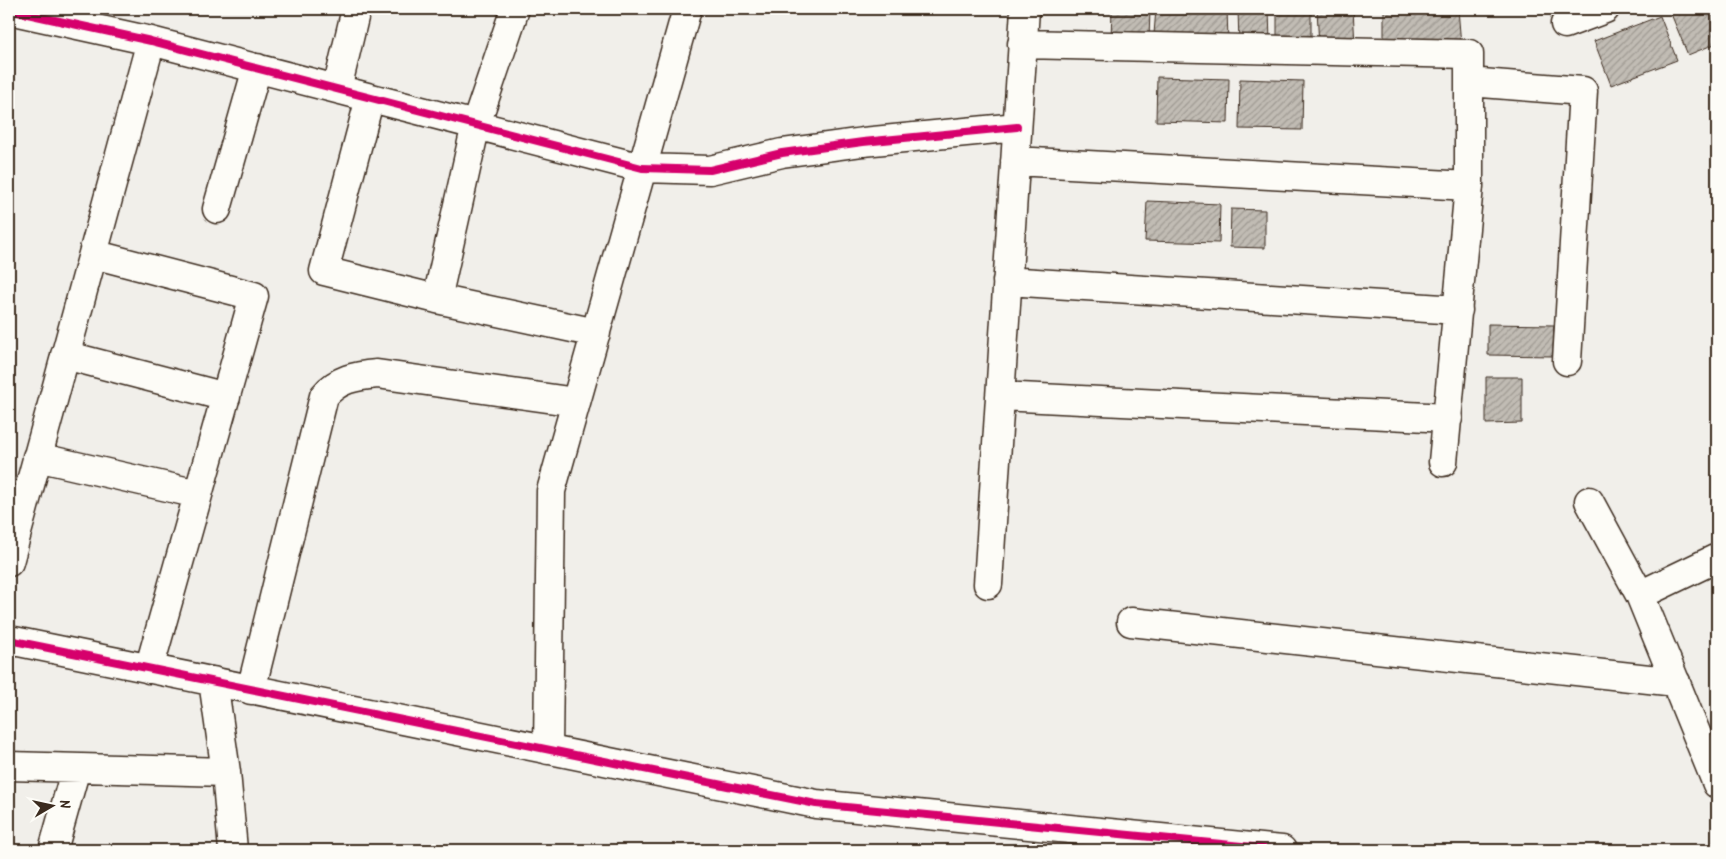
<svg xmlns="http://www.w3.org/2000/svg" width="1726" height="859" viewBox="0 0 1726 859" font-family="Kalam,sans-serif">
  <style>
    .building { fill: url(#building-hatch); stroke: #3b2a1e }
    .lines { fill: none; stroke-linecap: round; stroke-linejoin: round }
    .minor-casing { stroke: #3b2a1e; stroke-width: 31 }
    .minor { stroke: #fdfcf7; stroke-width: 28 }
    .cycleway-casing { stroke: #fdfcf7; stroke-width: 11 }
    .cycleway { stroke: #d6006c; stroke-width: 8 }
  </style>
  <defs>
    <pattern id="building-hatch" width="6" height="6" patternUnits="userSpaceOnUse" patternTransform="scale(1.25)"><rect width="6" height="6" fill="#c1bcb4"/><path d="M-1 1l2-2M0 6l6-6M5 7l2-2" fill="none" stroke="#9e9992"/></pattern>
  </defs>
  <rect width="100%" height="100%" fill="#f1efea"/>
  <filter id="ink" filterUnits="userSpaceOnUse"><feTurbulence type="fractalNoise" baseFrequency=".02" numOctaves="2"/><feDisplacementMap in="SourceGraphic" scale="10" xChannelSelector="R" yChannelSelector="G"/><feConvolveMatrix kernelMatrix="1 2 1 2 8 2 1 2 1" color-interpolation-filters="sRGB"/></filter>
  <g filter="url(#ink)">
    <!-- building -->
    <path class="building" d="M1112,9H1150L1149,40L1111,39Z
      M1156,9H1227L1228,41H1176L1177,33L1154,34Z
      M1238,9H1269L1270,43L1239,44Z
      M1277,9H1311V43H1277Z
      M1317,9H1353L1355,45L1319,46Z
      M1384,9H1458L1461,45H1384Z
      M1669,9H1717V43L1688,55Z
      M1660,16L1677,60L1611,85L1594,41Z
      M1157,77L1229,79L1228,123L1156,121Z
      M1240,79L1303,81L1302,130L1239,129Z
      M1147,201L1220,204L1219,243L1145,241Z
      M1231,209L1265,210V248L1230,247Z
      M1488,324L1554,325L1553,356L1488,355Z
      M1486,377H1522V423L1486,424Z"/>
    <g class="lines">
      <!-- minor casing -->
      <g class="minor-casing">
        <path id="minor" d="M9,10L151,41L642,168L710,170L782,153L863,142L1017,127
          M1565,24L1605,9
          M1022,44L1469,54V186L1443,462
          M1469,82L1583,91L1567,361
          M337,89L356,9
          M370,98L324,271L437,299L596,333
          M1015,161L1469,186
          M217,209L257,68
          M93,254L254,296L149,669
          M1007,281L1458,310
          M437,299L476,124L515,9
          M65,355L226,397
          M1000,396L1448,418
          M37,457L198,494
          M1589,501L1640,595L1717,784
          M9,562L151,41
          M988,584L1025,9
          M1640,595L1717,558
          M1131,622L1676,682
          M9,640L816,804L1282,850
          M213,681L226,772L233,850
          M251,690L324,396C338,379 355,376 377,374L576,402
          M548,750L551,491L687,9
          M9,766L226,772
          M53,850L76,768"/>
      </g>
      <!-- minor -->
      <use href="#minor" class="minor"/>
      <!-- cycleway casing -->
      <g class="cycleway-casing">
        <path id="cycleway" d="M9,10L151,41L642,168L710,170L782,153L863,142L1017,127
          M9,640L816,804L1282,850"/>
      </g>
      <!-- cycleway -->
      <use href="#cycleway" class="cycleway"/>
    </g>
  </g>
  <!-- margin -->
  <rect width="1726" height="859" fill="none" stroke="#fdfcf7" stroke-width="30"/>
  <rect x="15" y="15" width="1696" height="829" fill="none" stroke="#3b2a1e" stroke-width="2" filter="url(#ink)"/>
  <!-- north arrow -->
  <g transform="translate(52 806) rotate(81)" stroke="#fdfcf7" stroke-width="4" paint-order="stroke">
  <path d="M0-4L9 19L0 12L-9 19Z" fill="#3b2a1e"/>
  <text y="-8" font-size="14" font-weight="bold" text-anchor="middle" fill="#3b2a1e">N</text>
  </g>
</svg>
